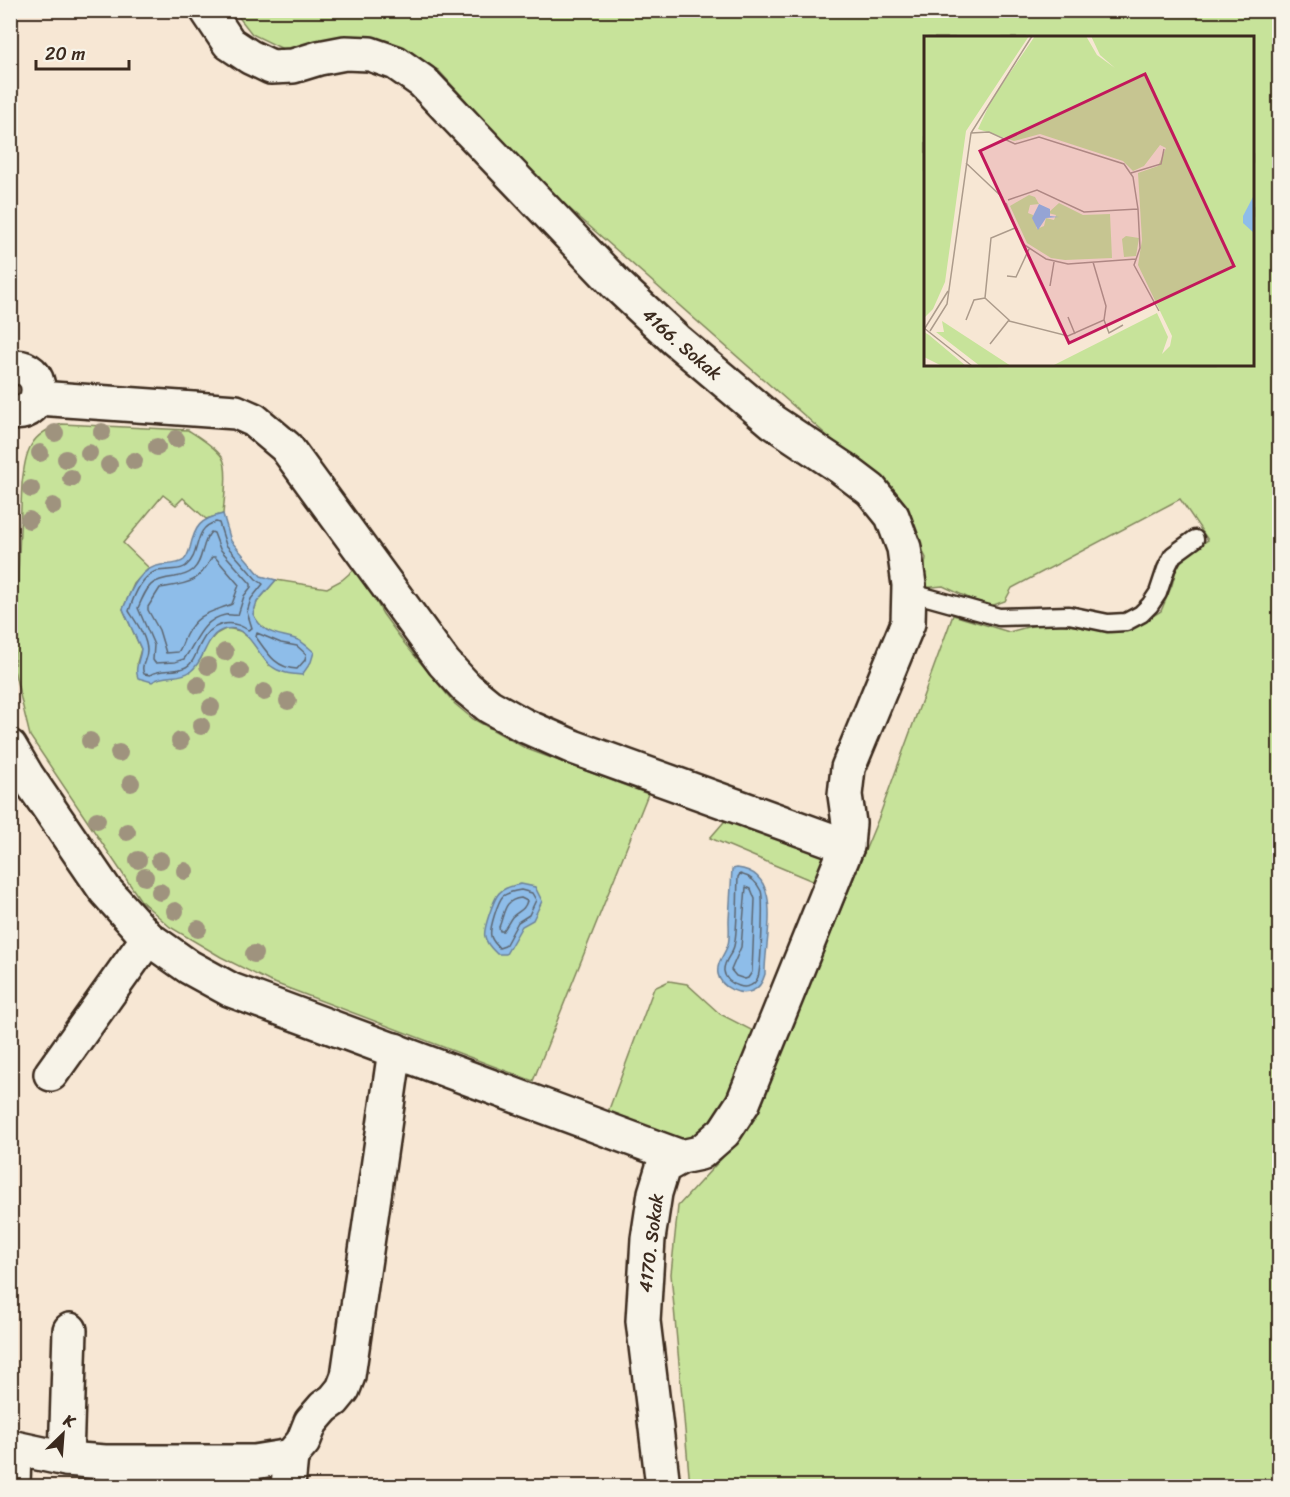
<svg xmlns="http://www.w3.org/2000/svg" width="1290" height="1497" viewBox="0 0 1290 1497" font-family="Sriracha,sans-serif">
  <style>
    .green { fill: #c7e39a; stroke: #81865c; stroke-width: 1.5; fill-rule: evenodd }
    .water { fill: #8ebde9; stroke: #6d8298; stroke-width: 1.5 }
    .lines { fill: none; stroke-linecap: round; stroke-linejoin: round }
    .shore { stroke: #5c656f; stroke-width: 1.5 }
    .lane-casing { stroke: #3b2a1e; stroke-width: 21 }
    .street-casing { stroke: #3b2a1e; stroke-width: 38 }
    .lane { stroke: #f7f3e8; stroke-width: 16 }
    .street { stroke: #f7f3e8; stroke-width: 33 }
    .tree { fill: #9f937e }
    .labels { text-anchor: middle; stroke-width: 5; stroke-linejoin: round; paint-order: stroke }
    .street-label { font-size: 18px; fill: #3b2a1e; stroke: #f7f3e8 }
    .inset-road { fill: none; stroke: #ac9b8b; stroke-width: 1.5 }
    .view { fill: #c2185b; fill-opacity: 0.15; stroke: #c2185b; stroke-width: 3 }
    .inset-edge { fill: none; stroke: #3b2a1e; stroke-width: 3 }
  </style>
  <rect width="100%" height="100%" fill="#f7e7d4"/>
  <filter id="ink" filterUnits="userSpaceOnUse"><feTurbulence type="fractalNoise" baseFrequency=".0167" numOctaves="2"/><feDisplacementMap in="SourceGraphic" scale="12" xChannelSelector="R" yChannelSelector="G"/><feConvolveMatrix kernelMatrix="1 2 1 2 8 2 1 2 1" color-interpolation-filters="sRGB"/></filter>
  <g filter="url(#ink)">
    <!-- green -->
    <path class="green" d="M234,11H1279V1486H690L671,1274L678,1206L722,1158L777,1057L815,972L879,817L953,615L1009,632L1046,622L1104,630L1132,629L1161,611L1172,585L1177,566L1191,551L1208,540L1180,499L1012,588L1005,601L988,607L943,586L922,588L926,558L892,489L831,439L546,188L438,70L344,36L289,52L252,34ZM926,38H1252V364H926Z
      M62,424L188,430C199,437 214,446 222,457C229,468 224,500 223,514L206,519L183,498L176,505L163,495L123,543L149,568L134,584L123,609L141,649L137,663L158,677L175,676L201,658L206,645L216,634L227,628L240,631L250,639L269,665L283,637C269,633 259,627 253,614L257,602L276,580L327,588L342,580L357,567L383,614L405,644L455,704L473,719L527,749L648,794L533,1081L269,981L221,957L170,927L141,901L30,736L14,670L22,483C26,451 29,434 62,424Z
      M730,815L829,854L815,882L710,838Z
      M669,981L687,984L720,1014L761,1035L733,1102L687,1143L608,1112L654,988Z"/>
    <!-- water -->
    <path class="water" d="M223,514L231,541L261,576L276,580L257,602L253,614C264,636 278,633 298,640C303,642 309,648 314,652L311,662L302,675C290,674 280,673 271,666C257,656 249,624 226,629C205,633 206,660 191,671C179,680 164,673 152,682L138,678C134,667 140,660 141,649L123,609C131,590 139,568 161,565C168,564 178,565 184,560C188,556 188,553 190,548C195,526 200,519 223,514Z
      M737,868C786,873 764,941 765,974C763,981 760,988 752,991C740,996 721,988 718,974C716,962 725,955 728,944C730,937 729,928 729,920C730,903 731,886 732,869Z
      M521,884L535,887L542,901L533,920L522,926L506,954H497C481,939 483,933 489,915C496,894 498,888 521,884Z"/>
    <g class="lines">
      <!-- shore -->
      <path class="shore" d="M216,522L219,523L226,545L256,579L263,584L251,599L247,612L252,628L248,630C230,618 211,623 201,643C196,651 195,662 186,667C175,673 161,668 150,675L144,674C140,665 147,660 147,651C147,637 136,622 129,611C133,598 141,578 154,572C158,570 164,571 168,570C175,569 181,570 186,566C202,553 192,528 216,522Z
        M211,532L214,533L220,549L251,584V587L244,596L238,615C234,616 229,614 225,615C201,620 196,643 184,659L175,662L155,663L153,660L154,645L138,608C148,585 150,580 175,577C182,576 187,575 193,570C204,560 201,542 211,532Z
        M212,557H215L239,585L232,604C213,612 198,612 186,635C183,641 182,647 178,652L166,653L159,630L148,610V607L160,588C189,583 198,584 212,557Z
        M257,633L281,643L297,646L306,654L305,660L297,669C276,668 268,654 256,637Z
        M740,874C749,876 757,882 761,891C764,898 761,969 758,977C755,985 747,989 739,986C732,984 725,979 724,971C723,961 732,955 734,946C738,929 737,896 738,877Z
        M746,887L751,889L755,899L752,972L748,978L745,979L736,976L731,970L741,947Z
        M521,890L532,893L536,900L529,915L518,922L505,946L499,948C496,944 492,941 491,936C489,929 498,901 503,896C509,892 514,891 521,890Z
        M521,898L527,901C524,911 519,910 512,917C509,921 507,926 503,931H500L499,927C505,913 503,900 521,898Z"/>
      <!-- lane casing -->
      <g class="lane-casing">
        <path id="lane" d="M909,592L999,617L1069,615L1108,623L1126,622L1141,614L1150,605L1158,593L1166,569L1173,555L1195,539"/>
      </g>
      <!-- street casing -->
      <g class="street-casing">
        <g id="street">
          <path id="s1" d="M207,10L229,43L250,57L271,67L293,66L319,58L345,53L370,54L396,63L423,82L616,284L676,340L773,422L842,468L871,490L892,516L904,548L909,585L908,623L848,768L845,795L849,823L847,846L743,1103L724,1132L700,1153L681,1157L663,1167L655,1193L648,1239L643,1321L663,1486"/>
          <path d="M10,368C47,360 48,419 10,412"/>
          <path d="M38,398L236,412L254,420L286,447L444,663L467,688L489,706L523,725L573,747L847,846"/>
          <path d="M10,747L27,776L105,890L148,938L189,967L231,990L681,1157"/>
          <path d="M51,1074L148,938"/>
          <path d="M10,1447L66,1459L105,1462H254L291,1456L303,1442L311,1422L324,1407L334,1400L343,1389L348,1376L395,1050"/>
          <path d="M66,1459L70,1330"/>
          <path d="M13,1486L14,1449"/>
          <path d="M288,1486L291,1456"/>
        </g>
      </g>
      <!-- lane -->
      <use href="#lane" class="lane"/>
      <!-- street -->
      <use href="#street" class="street"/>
    </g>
    <!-- trees -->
    <g class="tree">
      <circle cx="102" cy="432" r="9"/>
      <circle cx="55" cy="433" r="9"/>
      <circle cx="176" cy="439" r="9"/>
      <circle cx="157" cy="447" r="9"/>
      <circle cx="40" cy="453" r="9"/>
      <circle cx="89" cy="453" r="9"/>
      <circle cx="66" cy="459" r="9"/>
      <circle cx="134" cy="461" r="9"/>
      <circle cx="109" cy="465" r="9"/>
      <circle cx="71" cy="478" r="9"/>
      <circle cx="31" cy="489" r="9"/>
      <circle cx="53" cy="506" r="9"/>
      <circle cx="29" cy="520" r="9"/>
      <circle cx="225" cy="652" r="9"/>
      <circle cx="208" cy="666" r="9"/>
      <circle cx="240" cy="671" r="9"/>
      <circle cx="198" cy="685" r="9"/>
      <circle cx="264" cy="692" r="9"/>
      <circle cx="288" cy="701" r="9"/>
      <circle cx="211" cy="707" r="9"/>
      <circle cx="201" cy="726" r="9"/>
      <circle cx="90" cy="741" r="9"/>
      <circle cx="180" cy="741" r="9"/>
      <circle cx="119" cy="753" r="9"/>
      <circle cx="131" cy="783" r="9"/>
      <circle cx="97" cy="820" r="9"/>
      <circle cx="127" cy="832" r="9"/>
      <circle cx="138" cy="860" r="9"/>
      <circle cx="160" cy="860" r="9"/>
      <circle cx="185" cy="871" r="9"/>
      <circle cx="145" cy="877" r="9"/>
      <circle cx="160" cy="892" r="9"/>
      <circle cx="175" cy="911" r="9"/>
      <circle cx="198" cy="929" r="9"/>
      <circle cx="254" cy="954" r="9"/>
    </g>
  </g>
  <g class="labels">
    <!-- street labels -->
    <g class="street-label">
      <text dy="6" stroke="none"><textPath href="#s1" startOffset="618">4166. Sokak</textPath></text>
      <text transform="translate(651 1243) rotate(-83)" y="6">4170. Sokak</text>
    </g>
  </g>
  <!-- overview -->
  <g transform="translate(924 36)">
    <rect width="330" height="330" fill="#f7e7d4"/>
    <path d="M0,0H105L42,95L21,246L9,273L0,282ZM111,0H162L173,19L191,32L176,19L167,0H330V330H128L233,277L244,301L238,318L246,310L248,300L214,229L218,204L214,137L234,130L242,112L236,109L220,130L209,135L199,125L116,98L90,105L54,93L68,63ZM105,159L111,161L115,168L106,169L104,177L109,179L113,193L120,190L122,182L130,184L132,179L124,177L135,167L159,179L186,178L188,222L141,224L127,222L103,207L86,170ZM202,200L215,202L212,220L200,221L198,203ZM18,285L87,330H56L12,296H20ZM0,296L5,299L42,330H18L0,321Z" fill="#c7e39a"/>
    <path d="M330,159V197L319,187V180ZM115,168L126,173V180L135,181L122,182L114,194L108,182Z" fill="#8ebde9"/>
    <path class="inset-road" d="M47,97L65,96L91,108L115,101L200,128L209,141L214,173L216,212L210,229L235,275M42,127L79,162M207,137L237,128L240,113M84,164L113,154L160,176L214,173M82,167L99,208L122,223L144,228L212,223M83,240L92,241L105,213M126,250L130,226M144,281L151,298M42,284L50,264L61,262M180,284L185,297L199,289M85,285L144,300L180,284L182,270L169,226M0,292L48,330M1,292L24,255M6,295L23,268L47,97L108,0M66,308L85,284L61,262L67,202L91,192"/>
    <path class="view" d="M221,38L310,230L145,307L56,115Z"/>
    <rect width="330" height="330" class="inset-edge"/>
  </g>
  <!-- margin -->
  <rect width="1290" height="1497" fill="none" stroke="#f7f3e8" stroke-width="36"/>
  <rect x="18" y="18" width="1254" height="1461" fill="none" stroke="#3b2a1e" stroke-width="2" filter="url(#ink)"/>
  <!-- north arrow -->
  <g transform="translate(63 1434) rotate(25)" stroke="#f7f3e8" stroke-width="4.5" paint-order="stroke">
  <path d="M0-4.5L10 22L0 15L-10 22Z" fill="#3b2a1e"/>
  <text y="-9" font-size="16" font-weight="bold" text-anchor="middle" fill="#3b2a1e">K</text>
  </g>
  <!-- scale -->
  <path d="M36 60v9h93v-9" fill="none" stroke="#3b2a1e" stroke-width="3"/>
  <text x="45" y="60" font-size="18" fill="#3b2a1e" stroke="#f7f3e8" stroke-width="4.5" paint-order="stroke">20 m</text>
</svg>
